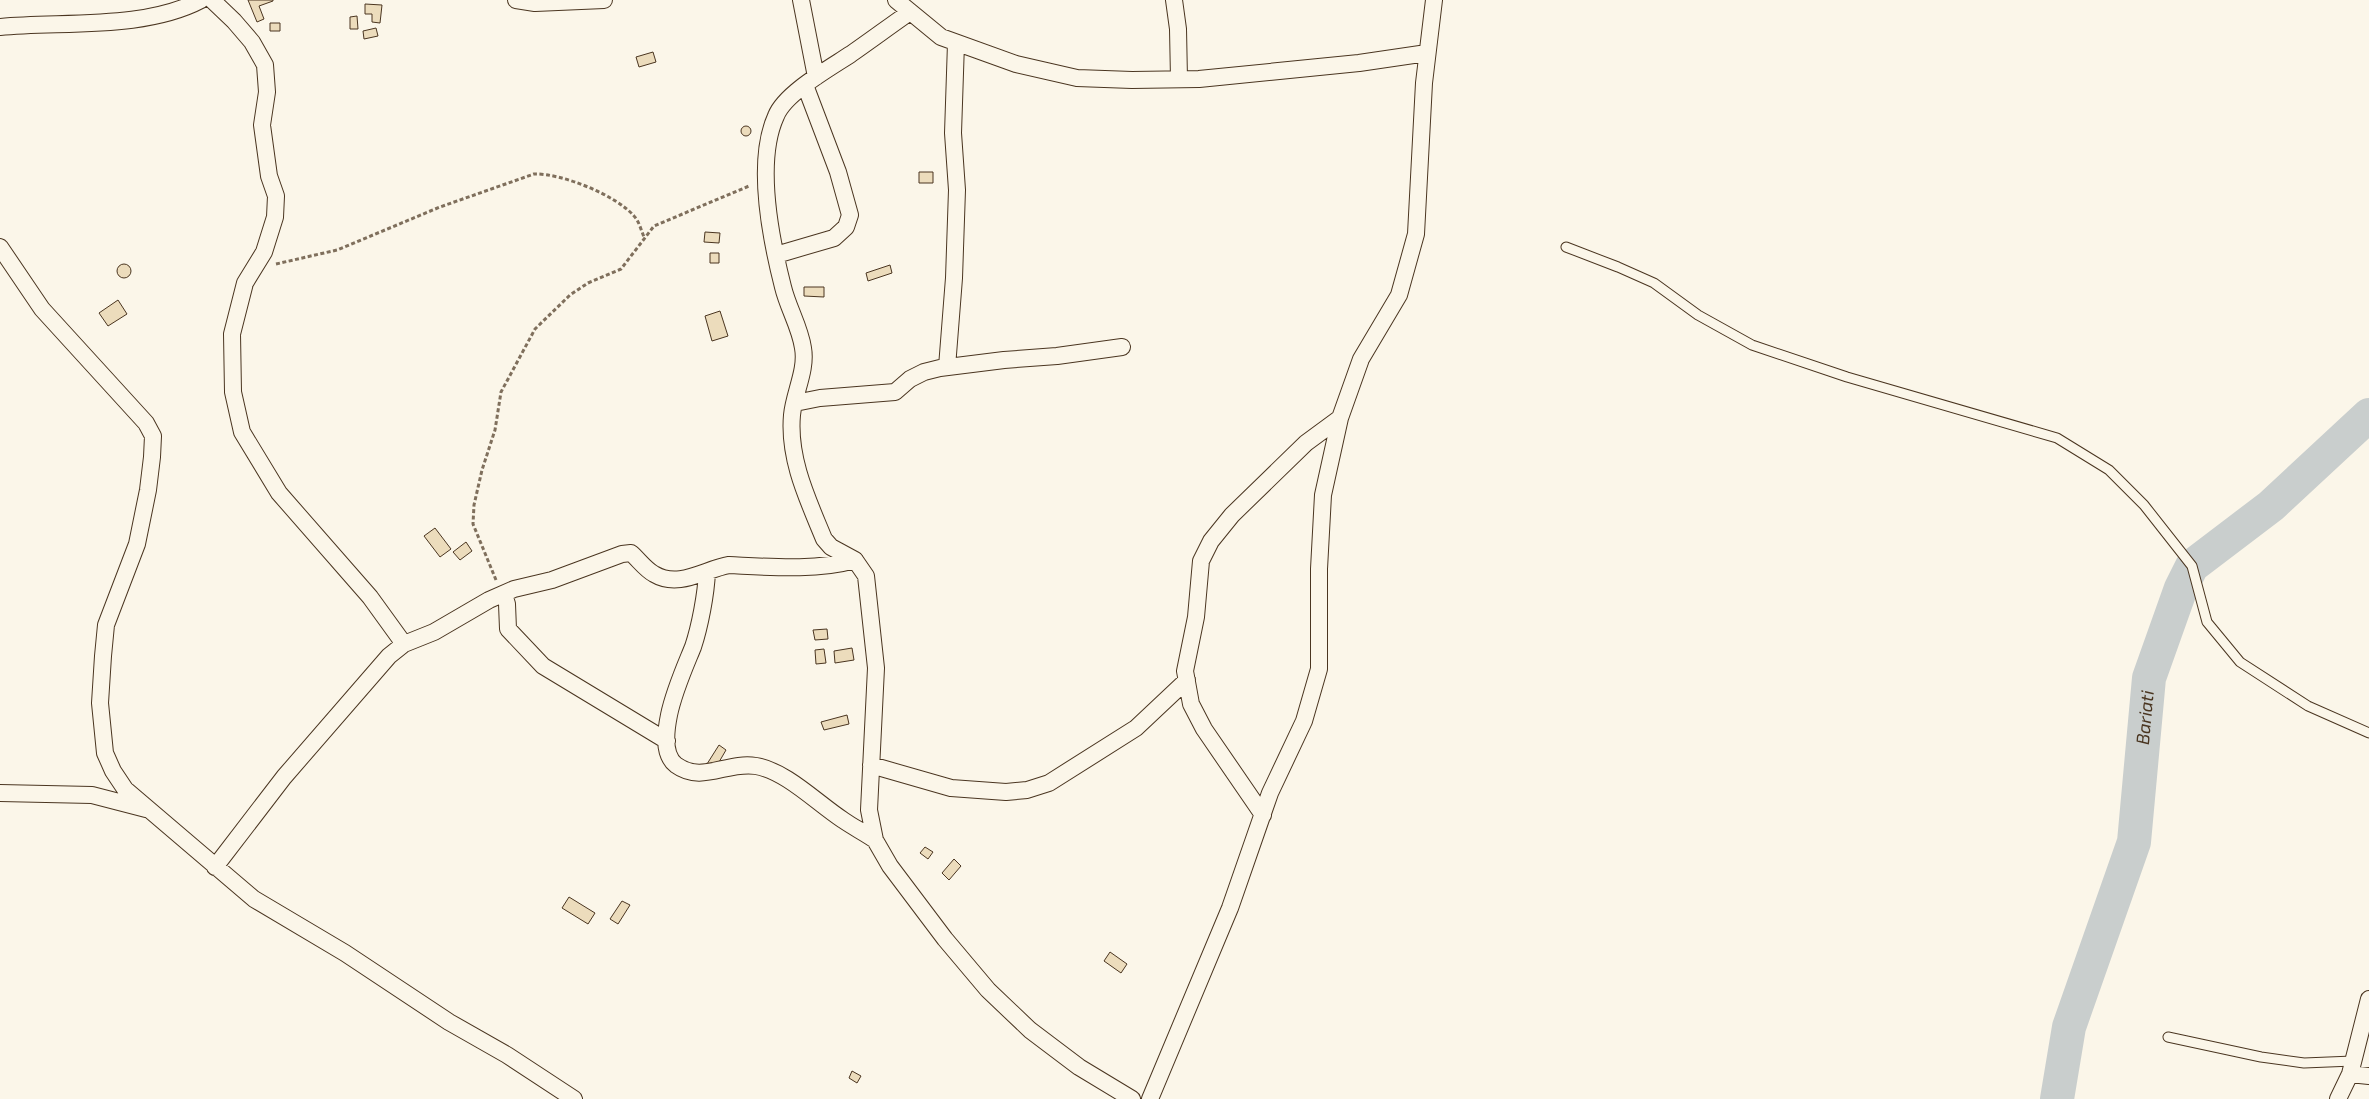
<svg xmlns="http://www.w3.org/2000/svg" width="2369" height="1099" viewBox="0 0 2369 1099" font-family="'Exo 2',sans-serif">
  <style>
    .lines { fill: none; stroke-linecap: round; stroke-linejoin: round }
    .river { stroke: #c9cecd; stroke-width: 34 }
    .building { fill: #ecdcbc; stroke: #4a3520 }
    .lane-casing { stroke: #4a3520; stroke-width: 11 }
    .street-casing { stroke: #4a3520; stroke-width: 18 }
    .path { stroke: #7f6f5c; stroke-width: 3; stroke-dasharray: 4 2.5; stroke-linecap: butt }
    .lane { stroke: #fbf6e9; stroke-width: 9 }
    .street { stroke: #fbf6e9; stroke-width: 16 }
    .labels { text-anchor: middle; stroke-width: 4; stroke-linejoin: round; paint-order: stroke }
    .water-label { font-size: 18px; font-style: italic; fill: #4a3520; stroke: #fbf6e9 }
  </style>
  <rect width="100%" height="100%" fill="#fbf6e9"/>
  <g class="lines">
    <!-- river -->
    <path class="river" id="s1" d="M2057,1099L2069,1027L2134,842L2149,678L2181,588L2192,566L2271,506L2369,415"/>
  </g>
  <!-- building -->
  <path class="building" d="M248,0H273V1L259,6L264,19L257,22Z
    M365,4L382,5L380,23L372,22V14H365Z
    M357,16L358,29H350V17Z
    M270,23H280V31H270Z
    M376,28L378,36L364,39L363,31Z
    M653,52L656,62L639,67L636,57Z
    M741 131a5 5 0 1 1 10 0a5 5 0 1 1-10 0Z
    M919,172H933V183H919Z
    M705,232L720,233L719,243L704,242Z
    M710,253H719V263H710Z
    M117 271a7 7 0 1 1 14 0a7 7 0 1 1-14 0Z
    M890,265L892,273L868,281L866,273Z
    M804,287H824V297L804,296Z
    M118,300L127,314L108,326L99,313Z
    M720,311L728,336L712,341L705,316Z
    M435,528L451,549L440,557L424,536Z
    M466,542L472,551L460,560L453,552Z
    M827,629L828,639L815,640L813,630Z
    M852,648L854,660L835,663L834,651Z
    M824,649L826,663L816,664L815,650Z
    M847,715L849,724L824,730L821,722Z
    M719,745L726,750L715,769L707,764Z
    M925,847L933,852L928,859L920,853Z
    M954,859L961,866L949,880L942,873Z
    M569,897L595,913L588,924L562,908Z
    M622,901L630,905L618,924L610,919Z
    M1110,952L1127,964L1121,973L1104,961Z
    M852,1071L861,1076L857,1083L849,1078Z"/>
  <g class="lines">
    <!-- lane casing -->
    <g class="lane-casing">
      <path id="lane" d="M1566,247L1618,267L1654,283L1698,315L1752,345L1847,377L2057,438L2109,470L2144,505L2192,566L2207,622L2240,662L2308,706L2369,733
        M2168,1037L2261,1057L2304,1063L2353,1061"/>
    </g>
    <!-- street casing -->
    <g class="street-casing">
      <path id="street" d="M212,0L234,21L252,42L265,65L267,92L262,125L269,176L276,196L275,217L264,252L245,283L232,334L233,392L242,432L279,493L370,597L404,644
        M516,0L535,3L604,0
        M801,0L816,77
        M896,0L941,37L1016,64L1077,78L1132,80L1199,79L1359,63L1427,53
        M1174,0L1178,29L1179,79
        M910,12C890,26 871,40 851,54C830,68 785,93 776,116C755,162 771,240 783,287C788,308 800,327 803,348C807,370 794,393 792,415C788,459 808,500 824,539L831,547L855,560L866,576L876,668L869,810L875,840L890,866L945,939L988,990L1030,1030L1079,1067L1132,1099
        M0,27C63,21 144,30 201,0
        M0,247L42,309L146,423L153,436L152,457L148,490L137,544L106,625L103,656L100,703L105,753L113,771L125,789L254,899L345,953L449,1022L507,1055L574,1099
        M776,255L834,238L846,227L850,215L838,172L805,85
        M947,367L954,278L957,190L953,133L956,43
        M795,403L820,398L895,392L910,379L924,372L940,368L1004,360L1057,356L1122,347
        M707,572C706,594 700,626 693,647C684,669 674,691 669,715C666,730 662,754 676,765C702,784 727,761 756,766C786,771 817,803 843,820C853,827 865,833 875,840
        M504,594L507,604L508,629L543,666L667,741
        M871,765L951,788L1006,792L1027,790L1049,783L1136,728L1187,680
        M0,793L92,795L146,809
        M1263,815L1204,729L1191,704L1185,671L1196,617L1201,561L1211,541L1232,515L1306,443L1340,418
        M215,867L284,777L389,656L404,644L434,632L489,600L514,589L552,580L622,554L631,553C639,560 645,569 654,574C679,589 705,569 729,565C770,567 816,571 855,560
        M2350,1074L2369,1076
        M1150,1099L1230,908L1270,793L1304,721L1319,669V569L1323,495L1340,418L1361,359L1399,295L1416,234L1424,83L1434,0
        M2338,1099L2350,1074L2369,999"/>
    </g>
    <!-- path -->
    <path class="path" d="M276,264L337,250L440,207L534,174C561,173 616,195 634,216C639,221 641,230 644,237
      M496,580L473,524L474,505L482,470L495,430L501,392L535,329L570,295L588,283L621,269L654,226L749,186"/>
    <!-- lane -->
    <use href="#lane" class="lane"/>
    <!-- street -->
    <use href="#street" class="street"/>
  </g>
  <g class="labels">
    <!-- water labels -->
    <g class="water-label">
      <text dy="6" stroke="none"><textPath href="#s1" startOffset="394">Bariati</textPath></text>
    </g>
  </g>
</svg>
